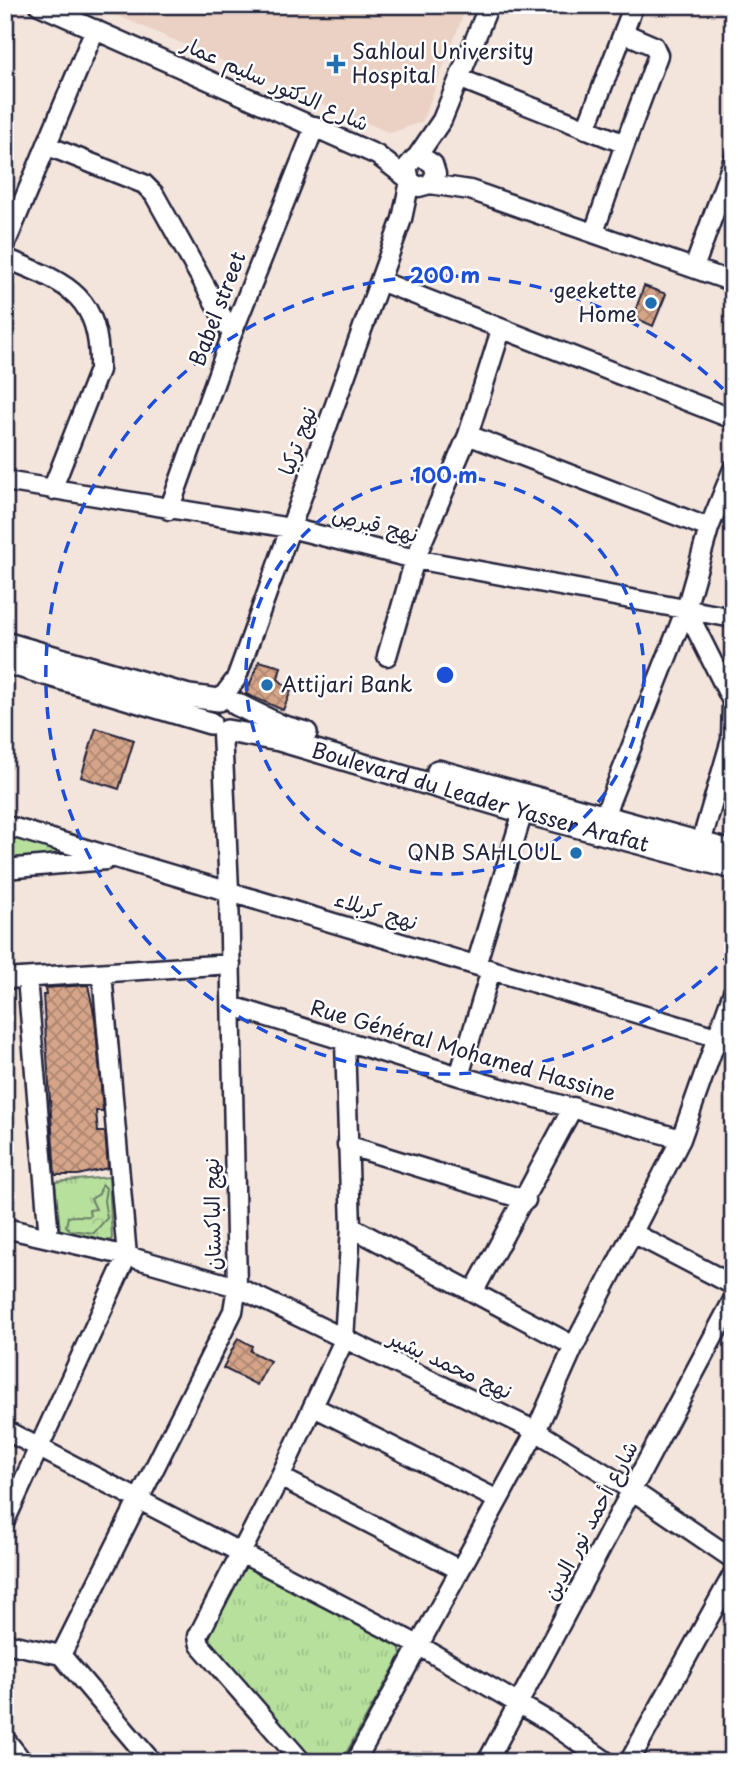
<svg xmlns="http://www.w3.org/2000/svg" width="738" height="1767" viewBox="0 0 738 1767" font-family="'Playpen Sans','Playpen Sans Arabic',sans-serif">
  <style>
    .built { fill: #ead1c3 }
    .grass { fill: url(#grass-tufts); stroke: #6c816c; stroke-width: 2 }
    .forest { fill: url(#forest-crowns); stroke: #6c816c; stroke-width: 2 }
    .building { fill: url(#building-cross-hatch); stroke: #22223b; stroke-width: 2 }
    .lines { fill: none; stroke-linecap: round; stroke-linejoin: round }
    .minor-casing { stroke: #22223b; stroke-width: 23 }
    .major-casing { stroke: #22223b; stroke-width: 26 }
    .minor { stroke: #fff; stroke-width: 18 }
    .major { stroke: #fff; stroke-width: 21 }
    .ring { fill: none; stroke: #1d4ed8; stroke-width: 3.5; stroke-dasharray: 12 9 }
    .poi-dot { fill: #1f6fb2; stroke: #fff; stroke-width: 2.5 }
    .labels { text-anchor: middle; stroke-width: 5; stroke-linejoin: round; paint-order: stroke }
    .poi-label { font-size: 21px; fill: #22223b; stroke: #fff; text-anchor: start }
    .street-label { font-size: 21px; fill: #22223b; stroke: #fff }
    .centre { fill: #1d4ed8; stroke: #fff; stroke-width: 3.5 }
    .ring-label { font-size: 21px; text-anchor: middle; font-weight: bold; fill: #1d4ed8; stroke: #fff; stroke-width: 5; stroke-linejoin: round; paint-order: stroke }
  </style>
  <defs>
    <pattern id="grass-tufts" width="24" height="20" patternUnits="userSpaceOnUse" patternTransform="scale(1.75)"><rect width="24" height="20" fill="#b7e09d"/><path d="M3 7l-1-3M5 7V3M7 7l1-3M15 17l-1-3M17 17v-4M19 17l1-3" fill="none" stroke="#9dc088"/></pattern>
    <pattern id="forest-crowns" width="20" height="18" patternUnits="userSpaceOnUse" patternTransform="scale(1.75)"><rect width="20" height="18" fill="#b7e09d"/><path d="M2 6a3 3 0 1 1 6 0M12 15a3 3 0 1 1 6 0" fill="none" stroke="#9dc088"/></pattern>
    <pattern id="building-cross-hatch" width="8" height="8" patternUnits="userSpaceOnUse" patternTransform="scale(1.75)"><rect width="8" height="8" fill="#d6a589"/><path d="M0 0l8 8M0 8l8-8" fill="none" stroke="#ad8671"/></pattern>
  </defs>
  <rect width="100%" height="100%" fill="#f3e4dc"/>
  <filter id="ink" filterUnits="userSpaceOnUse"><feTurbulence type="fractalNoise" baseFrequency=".0143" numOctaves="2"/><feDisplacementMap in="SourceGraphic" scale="14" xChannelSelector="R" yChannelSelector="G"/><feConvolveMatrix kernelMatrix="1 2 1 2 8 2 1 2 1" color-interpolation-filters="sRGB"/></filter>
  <g filter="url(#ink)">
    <!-- built -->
    <path class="built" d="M93,5H467L422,122L390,133Z"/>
    <!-- grass -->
    <path class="grass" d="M5,834L55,847L56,854L5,860Z
      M109,1177L112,1239L108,1241L60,1230L55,1182Z
      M244,1566L399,1644L401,1655L341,1762H313L210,1642L208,1632Z"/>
    <!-- forest -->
    <path class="forest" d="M102,1184L106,1188L104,1201L107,1218L94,1233L70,1230L66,1226L68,1217C77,1215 83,1217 90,1216L89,1210L96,1209L91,1199L99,1194Z"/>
    <!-- building -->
    <path class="building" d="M644,286L666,294L653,326L633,317Z
      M259,661L281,667L278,679L291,691L283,710L246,694Z
      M96,728L134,740L119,789L81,777Z
      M88,985L95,1018L103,1111H96L98,1132H105L108,1168L78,1175H55L43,995H46L45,988Z
      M238,1338L252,1346L250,1351L270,1361L257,1385L223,1368Z"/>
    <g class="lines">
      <!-- minor casing -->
      <g class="minor-casing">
        <path id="minor" d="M39,5L377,155L408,179
          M624,33L654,46L658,55L625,144
          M461,79L625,144L594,232
          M586,129L634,5
          M48,146L144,184L154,194L232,334
          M416,158L442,120L489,5
          M430,184L470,190L733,282
          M5,245L95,29
          M5,258C66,283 101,294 99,370L52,490
          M694,268L733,161
          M380,281L733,419
          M468,435L709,528
          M5,481L290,528L415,559L733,618
          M169,510L232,334L315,126
          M686,609L732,701L731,740L701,843
          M387,656L415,559L468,435L501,330
          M221,699L236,679L402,219L410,181L407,167L414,159L422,157L433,164L436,174L430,184L419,187L410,181
          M604,816L686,609L709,528L733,469
          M5,825L733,1042
          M5,869L106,860
          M476,965L523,812
          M27,978L49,1238
          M5,979L231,964
          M232,1006L459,1076L681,1139
          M459,1076L491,970
          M347,1145L526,1200
          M351,1227L574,1346
          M5,1228L127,1256L237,1287L536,1431L633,1491L733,1559
          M633,1233L733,1285
          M474,1291L573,1107
          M314,1407L498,1500
          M5,1430L418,1645L548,1721L607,1762
          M280,1477L458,1569
          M5,1521L127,1256L102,973
          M5,1643L61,1655L152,1762
          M61,1655L233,1311L237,1287L229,890L222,732
          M5,1739L23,1762
          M302,1762L200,1645L198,1636L280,1477L344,1340L351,1227L345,1042
          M355,1762L536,1431L574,1346L681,1139L733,992
          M487,1762L733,1300
          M629,1762L733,1574"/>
      </g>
      <!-- major casing -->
      <g class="major-casing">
        <g id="major">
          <path d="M5,643L189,696L219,700"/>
          <path d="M5,662L210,723"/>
          <path d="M236,704L281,726L306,733"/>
          <path id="s1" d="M227,731L279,740L523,812L733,868"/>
          <path d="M438,771L733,852"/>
        </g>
      </g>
      <!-- minor -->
      <use href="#minor" class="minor"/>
      <!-- major -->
      <use href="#major" class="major"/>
    </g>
  </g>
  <!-- distance rings -->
  <g class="ring">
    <circle cx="445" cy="675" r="199"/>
    <path d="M732 952A399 399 0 1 1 732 398"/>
  </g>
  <!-- markers -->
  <g class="poi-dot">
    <path d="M332.5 53.5h7v7h7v7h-7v7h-7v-7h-7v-7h7z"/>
    <circle cx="651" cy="303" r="7"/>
    <circle cx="267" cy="685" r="7"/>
    <circle cx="576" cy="853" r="7"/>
  </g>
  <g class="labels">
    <!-- poi labels -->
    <g class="poi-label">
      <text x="352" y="59">Sahloul University<tspan x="352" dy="24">Hospital</tspan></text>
      <text x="637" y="298" text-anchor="end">geekette<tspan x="637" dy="24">Home</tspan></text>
      <text x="281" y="692">Attijari Bank</text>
      <text x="562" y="860" text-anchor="end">QNB SAHLOUL</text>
    </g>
    <!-- street labels -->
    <g class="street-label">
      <text transform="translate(275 84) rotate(24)" y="7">شارع الدكتور سليم عمار</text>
      <text transform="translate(218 309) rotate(-69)" y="7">Babel street</text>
      <text transform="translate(298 441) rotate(-70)" y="7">نهج تركيا</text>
      <text transform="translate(375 525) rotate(14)" y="7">نهج قبرص</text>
      <text dy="7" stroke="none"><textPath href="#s1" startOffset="262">Boulevard du Leader Yasser Arafat</textPath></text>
      <text transform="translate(376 911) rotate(17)" y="7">نهج كربلاء</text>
      <text transform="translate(463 1051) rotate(16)" y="7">Rue Général Mohamed Hassine</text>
      <text transform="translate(213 1214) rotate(-91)" y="7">نهج الباكستان</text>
      <text transform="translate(450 1365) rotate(25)" y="7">نهج محمد بشير</text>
      <text transform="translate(591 1521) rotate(-62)" y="7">شارع أحمد نور الدين</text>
    </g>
  </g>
  <circle cx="445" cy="675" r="10" class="centre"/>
  <g class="ring-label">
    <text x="445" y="283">200 m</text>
    <text x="445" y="483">100 m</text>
  </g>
  <!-- margin -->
  <rect width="738" height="1767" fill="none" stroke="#fff" stroke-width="28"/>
  <rect x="14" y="14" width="710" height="1739" fill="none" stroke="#22223b" stroke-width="2.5" filter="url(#ink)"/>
</svg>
